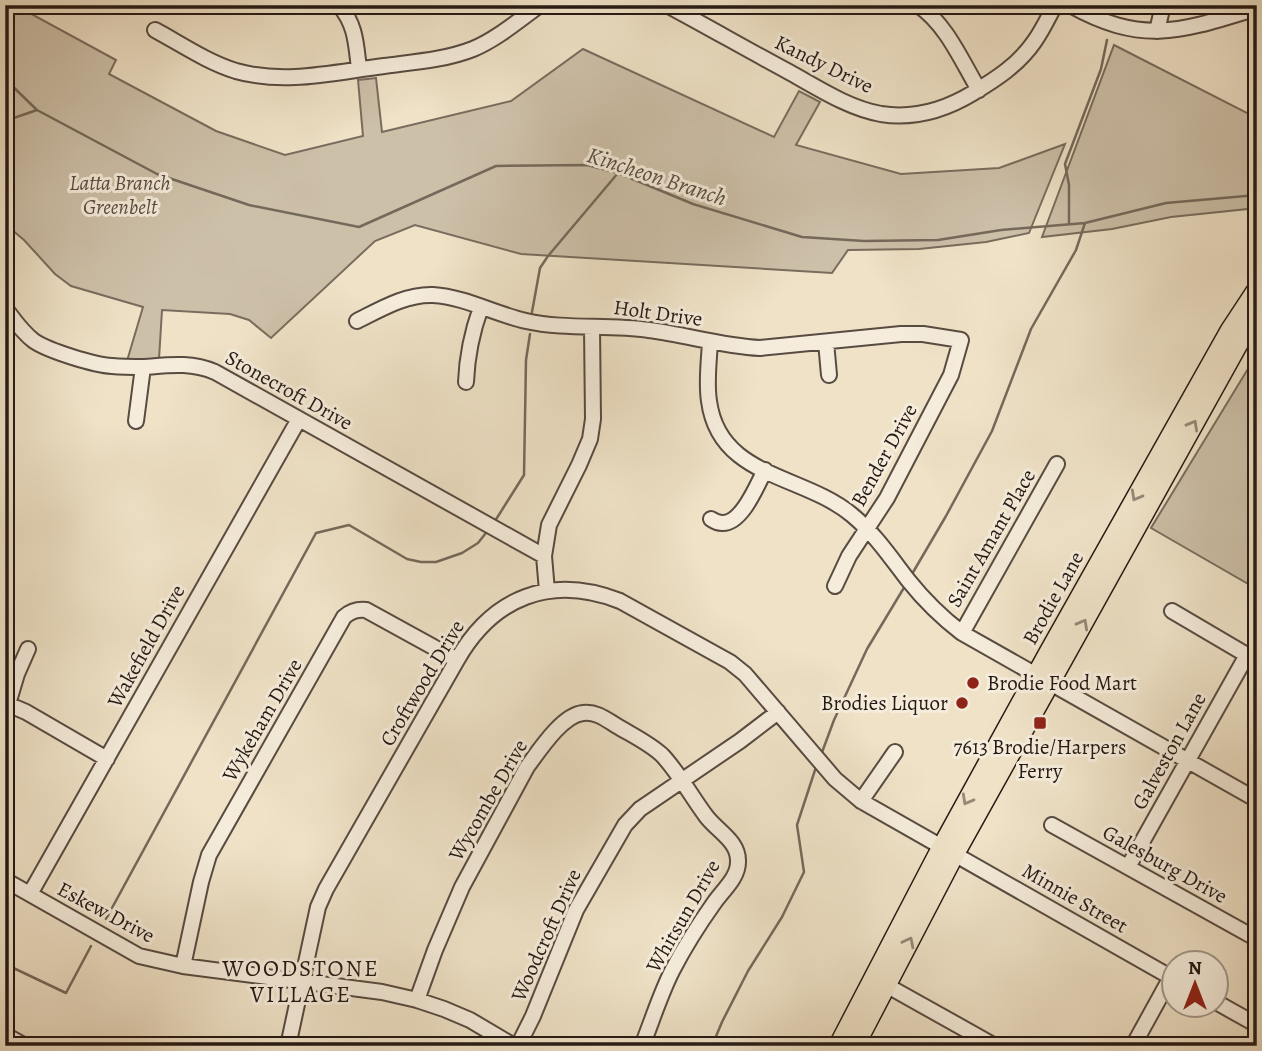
<svg xmlns="http://www.w3.org/2000/svg" width="1262" height="1051" viewBox="0 0 1262 1051" font-family="Alegreya,serif">
  <style>
    .green { fill: #cdc0a9; stroke: #796c5e; stroke-width: 2 }
    .lines { fill: none; stroke-linecap: round; stroke-linejoin: round }
    .stream { stroke: #75695b; stroke-width: 2.5 }
    .minor-casing { stroke: #584b41; stroke-width: 18 }
    .major-casing { stroke: #251914; stroke-width: 21 }
    .minor { stroke: #f5ecdb; stroke-width: 14 }
    .major { stroke: #efe2c7; stroke-width: 18 }
    .oneway { stroke: #948876 }
    .poi-dot { fill: #8f2418; stroke: #f5ecdb; stroke-width: 2.5 }
    .labels { text-anchor: middle; stroke-width: 6; stroke-linejoin: round; paint-order: stroke }
    .street-label { font-size: 21px; fill: #251914; stroke: #f5ecdb }
    .park-label { font-size: 21px; font-style: italic; fill: #574b41; stroke: #f5ecdb }
    .poi-label { font-size: 21px; fill: #251914; stroke: #f5ecdb; text-anchor: start }
    .water-label { font-size: 23px; font-style: italic; fill: #5a4e43; stroke: #f5ecdb }
    .neighbourhood-label { font-size: 23px; letter-spacing: 2px; fill: #251914; stroke: #f5ecdb }
  </style>
  <rect width="100%" height="100%" fill="#efe2c7"/>
  <filter id="stains"><feTurbulence type="fractalNoise" baseFrequency=".00286" numOctaves="4"/><feColorMatrix values="0 0 0 0 .2 0 0 0 0 .09 0 0 0 0 .02 0 0 0 .5 -.17"/></filter>
  <radialGradient id="worn" r=".72"><stop offset=".6" stop-color="#630" stop-opacity="0"/><stop offset="1" stop-color="#630" stop-opacity=".3"/></radialGradient>
  <!-- green -->
  <path class="green" d="M5,5H15L116,60L109,74L216,131L285,155L363,136L358,80L376,78L382,132L511,101L583,49L774,137L799,91L820,102L796,145L901,174L999,168L1065,144L1029,233L986,242L919,249L848,250L832,273L521,254L415,225L375,241L271,338L249,320L230,314L162,310L159,359L127,361L143,307L71,286L55,274L24,240L5,224Z
    M1114,45L1257,118V208L1171,217L1112,229L1042,237Z
    M1257,354V589L1151,528Z"/>
  <g class="lines">
    <!-- stream -->
    <path class="stream" d="M5,79L37,110L157,174L249,205L359,227L496,166L587,165L618,173L693,204L802,237L864,241L938,240L1001,230L1085,223L1166,203L1257,195
      M5,121L37,110
      M1069,224V185L1065,164L1101,69L1107,40
      M532,312L540,268L548,256L618,173
      M495,521L524,475L526,360L530,334
      M912,574L946,516L992,431L1031,329L1076,250L1085,223
      M821,755L834,720L867,649L905,586
      M106,919L316,533L349,525L407,559L421,562H436L462,553L478,543L489,529
      M5,964L66,993L91,946
      M712,1046L722,1022L748,971L782,917L804,872L797,825L817,764"/>
    <!-- minor casing -->
    <g class="minor-casing">
      <path id="minor" d="M339,5C356,25 356,44 359,69
        M667,5C708,27 748,50 789,72C818,88 848,108 881,114C913,119 945,110 973,93C996,79 1018,65 1034,42C1042,31 1048,18 1055,5
        M918,5C947,25 961,60 979,90
        M1070,5C1143,46 1182,31 1257,8
        M155,30C181,44 207,62 236,71C285,85 335,72 384,66C414,62 445,60 473,49C497,39 519,20 540,5
        M1157,31L1163,5
        M5,308C14,320 22,332 34,341C49,351 94,365 112,366C123,367 134,367 145,367C170,365 191,362 215,372L544,556
        M357,321C381,309 406,294 433,295C465,297 495,314 526,321C566,330 608,324 649,330C687,335 722,346 760,348L901,334H923L961,340L951,375L887,498L849,556L835,586
        M710,342C709,361 706,382 709,401C719,478 803,474 852,515C875,534 891,558 908,580C924,600 941,617 962,633L1257,800
        M826,342L829,375
        M466,382C467,355 472,332 481,307
        M136,421L143,367
        M711,519C714,521 718,523 722,523C742,524 757,485 765,470
        M547,591L544,556L549,525L579,465L590,439L593,419L592,327
        M1172,611L1257,661
        M962,633L1057,464
        M5,703L26,712L107,759
        M8,704L17,674L28,649
        M861,801L895,752
        M1052,825L1257,939
        M1128,867L1247,655
        M5,880L139,956L183,966L382,992L417,1000L444,1009L470,1020L514,1046
        M30,894L299,419
        M183,966L201,882L209,855L344,617C351,611 357,609 366,610L457,660
        M877,980L995,1046
        M417,1000L435,950L462,887L527,767C539,751 562,715 583,713C596,711 607,720 617,726C632,735 649,743 662,755C679,773 691,796 706,816C717,831 739,841 738,862C738,878 723,890 714,903C699,924 684,948 672,971C660,995 652,1021 642,1046
        M1216,1002L1257,1025
        M5,1035L25,1046
        M288,1046L318,907L326,889L457,660C493,597 551,574 620,601L730,662L745,674L835,779L861,801L1174,979
        M518,1046L533,1016L576,910L625,825L640,809L740,741L778,712
        M1133,1046L1171,977"/>
    </g>
    <!-- major casing -->
    <g class="major-casing">
      <path id="major" d="M838,1046L942,846L1047,655L1230,330L1257,289
        M855,1046L955,854L1243,336L1257,315"/>
    </g>
    <!-- minor -->
    <use href="#minor" class="minor"/>
    <!-- major -->
    <use href="#major" class="major"/>
  </g>
  <!-- one-way arrows -->
  <defs><path id="oneway-chevron" d="M-2-3.5L2.5 0L-2 3.5" fill="none" stroke-width="1.6" stroke-linecap="round" stroke-linejoin="round" transform="scale(1.75)"/></defs>
  <g class="oneway">
    <use href="#oneway-chevron" transform="translate(1193 425) rotate(-61)"/>
    <use href="#oneway-chevron" transform="translate(1136 496) rotate(119)"/>
    <use href="#oneway-chevron" transform="translate(1083 624) rotate(-61)"/>
    <use href="#oneway-chevron" transform="translate(967 800) rotate(119)"/>
    <use href="#oneway-chevron" transform="translate(909 942) rotate(-63)"/>
  </g>
  <!-- markers -->
  <g class="poi-dot">
    <circle cx="973" cy="683" r="7"/>
    <circle cx="962" cy="703" r="7"/>
    <rect x="1033" y="716" width="14" height="14" rx="3.5"/>
  </g>
  <g class="labels">
    <!-- street labels -->
    <g class="street-label">
      <text transform="translate(824 64) rotate(26)" y="7">Kandy Drive</text>
      <text transform="translate(658 313) rotate(8)" y="7">Holt Drive</text>
      <text transform="translate(289 390) rotate(29)" y="7">Stonecroft Drive</text>
      <text transform="translate(884 455) rotate(-61)" y="7">Bender Drive</text>
      <text transform="translate(991 538) rotate(-60)" y="7">Saint Amant Place</text>
      <text transform="translate(1053 598) rotate(-61)" y="7">Brodie Lane</text>
      <text transform="translate(146 646) rotate(-61)" y="7">Wakefield Drive</text>
      <text transform="translate(422 683) rotate(-59)" y="7">Croftwood Drive</text>
      <text transform="translate(262 720) rotate(-60)" y="7">Wykeham Drive</text>
      <text transform="translate(1169 751) rotate(-61)" y="7">Galveston Lane</text>
      <text transform="translate(488 800) rotate(-60)" y="7">Wycombe Drive</text>
      <text transform="translate(1165 864) rotate(29)" y="7">Galesburg Drive</text>
      <text transform="translate(1075 898) rotate(30)" y="7">Minnie Street</text>
      <text transform="translate(106 912) rotate(28)" y="7">Eskew Drive</text>
      <text transform="translate(683 916) rotate(-60)" y="7">Whitsun Drive</text>
      <text transform="translate(546 935) rotate(-66)" y="7">Woodcroft Drive</text>
    </g>
    <!-- park labels -->
    <g class="park-label">
      <text x="120" y="190">Latta Branch<tspan x="120" dy="24">Greenbelt</tspan></text>
    </g>
    <!-- poi labels -->
    <g class="poi-label">
      <text x="987" y="690">Brodie Food Mart</text>
      <text x="948" y="710" text-anchor="end">Brodies Liquor</text>
      <text x="1040" y="754" text-anchor="middle">7613 Brodie/Harpers<tspan x="1040" dy="24">Ferry</tspan></text>
    </g>
    <!-- water labels -->
    <g class="water-label">
      <text transform="translate(657 176) rotate(18)" y="8">Kincheon Branch</text>
    </g>
    <!-- neighbourhood labels -->
    <g class="neighbourhood-label">
      <text x="301" y="976">WOODSTONE<tspan x="301" dy="26">VILLAGE</tspan></text>
    </g>
  </g>
  <!-- margin -->
  <rect width="1262" height="1051" fill="none" stroke="#efe2c7" stroke-width="28"/>
  <rect x="7" y="7" width="1248" height="1037" fill="none" stroke="#251914" stroke-width="3.5"/>
  <rect x="14" y="14" width="1234" height="1023" fill="none" stroke="#251914" stroke-width="2"/>
  <!-- north arrow -->
  <g transform="translate(1195 984)"><circle r="33" fill="#f5ecdb" stroke="#a2988b" stroke-width="2"/>
  <path d="M0-5L12 26L0 18L-12 26Z" fill="#8f2418"/>
  <text y="-10" font-size="19" font-weight="bold" text-anchor="middle" fill="#251914">N</text>
  </g>
  <rect width="100%" height="100%" filter="url(#stains)"/>
  <rect width="100%" height="100%" fill="url(#worn)"/>
</svg>
